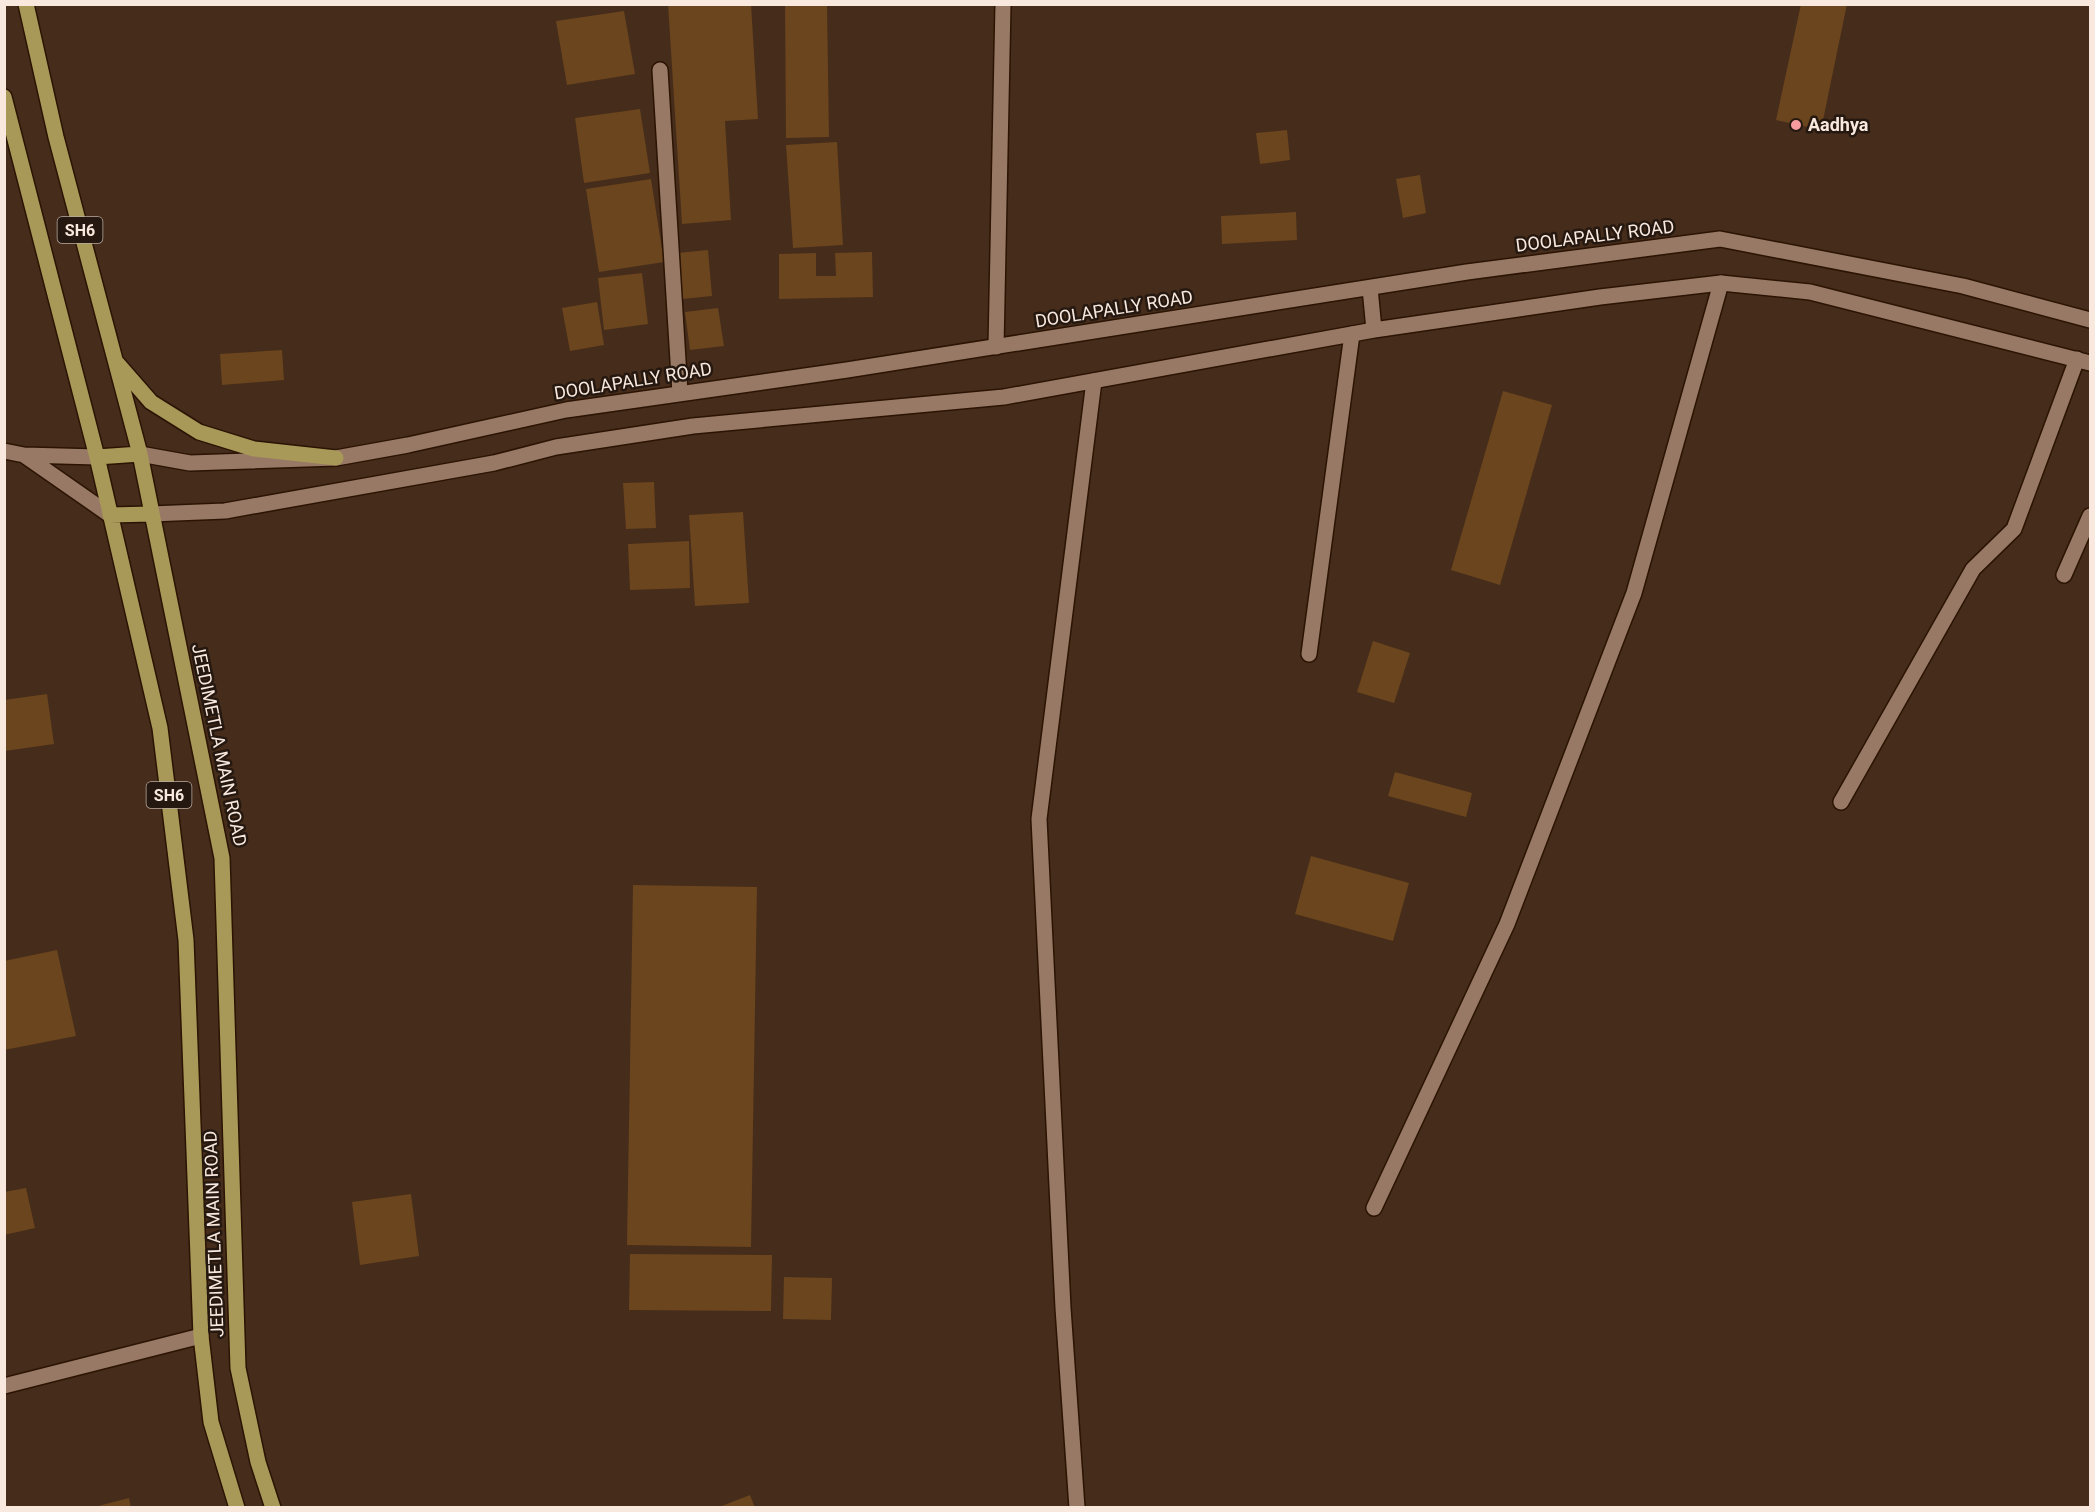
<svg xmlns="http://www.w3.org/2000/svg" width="2095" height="1512" viewBox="0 0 2095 1512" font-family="Roboto,sans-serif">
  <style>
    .building { fill: #6a451e }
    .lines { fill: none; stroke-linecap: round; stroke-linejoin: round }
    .service-casing { stroke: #2b1403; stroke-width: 18 }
    .minor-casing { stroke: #2b1403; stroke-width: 18 }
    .tertiary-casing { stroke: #2b1403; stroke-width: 18 }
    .secondary-casing { stroke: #2b1403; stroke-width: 18 }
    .primary-casing { stroke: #2b1403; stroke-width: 18 }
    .service { stroke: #987965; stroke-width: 15 }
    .minor { stroke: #987965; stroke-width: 15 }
    .tertiary { stroke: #987965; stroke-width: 15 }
    .secondary { stroke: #987965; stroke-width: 15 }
    .primary { stroke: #a99958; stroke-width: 15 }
    .poi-dot { fill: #f59b9e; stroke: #241810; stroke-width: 2 }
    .labels { text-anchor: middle; stroke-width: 5; stroke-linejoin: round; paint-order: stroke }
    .shield { fill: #241810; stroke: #b9aaa0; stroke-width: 1.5 }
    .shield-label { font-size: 16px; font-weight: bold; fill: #f9e8dd }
    .poi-label { font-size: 18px; font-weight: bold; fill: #f9e8dd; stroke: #241810; text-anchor: start }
    .street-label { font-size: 18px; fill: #f9e8dd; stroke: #241810 }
  </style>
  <rect width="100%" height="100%" fill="#462c1a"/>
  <!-- building -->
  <path class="building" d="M668,4H751L758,119L725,121L731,220L682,224Z
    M785,4H827L829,137L786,138Z
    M1801,4H1847L1821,130L1776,120Z
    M624,11L635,74L567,85L556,21Z
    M640,109L650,173L584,183L575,118Z
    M1287,130L1290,160L1260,164L1256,133Z
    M837,142L843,245L793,248L786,145Z
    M1420,175L1426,213L1403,218L1396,179Z
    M651,179L664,262L599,272L586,189Z
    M1296,212L1297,240L1222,244L1221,216Z
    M708,250L712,296L682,299L677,253Z
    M872,252L873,297L779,299V254L816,253V276H836L835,253Z
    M642,273L648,324L604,330L598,278Z
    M597,302L604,345L570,351L562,308Z
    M718,308L724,346L690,350L685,312Z
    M282,350L284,380L222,385L220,354Z
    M1503,391L1552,405L1500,585L1451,570Z
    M654,482L656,528L626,529L623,483Z
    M743,512L749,603L695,606L689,515Z
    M689,541L690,588L630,590L628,544Z
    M1373,641L1410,653L1394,703L1357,692Z
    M47,694L54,744L5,751L4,700Z
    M1395,772L1472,793L1466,817L1388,796Z
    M1311,856L1409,883L1393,941L1295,914Z
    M633,885L757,887L751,1247L627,1245Z
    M57,950L76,1036L4,1050V961Z
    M26,1188L35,1228L4,1235V1192Z
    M411,1194L419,1256L360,1265L352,1202Z
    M630,1254L772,1255L771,1311L629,1310Z
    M784,1277L832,1278L831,1320L783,1319Z
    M750,1495L755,1508H719V1507Z
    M129,1498L131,1508H94V1507Z"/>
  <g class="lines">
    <!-- service casing -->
    <g class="service-casing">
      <path id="service" d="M660,70L680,393
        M996,347L1003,4
        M1309,654L1352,334
        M1077,1508L1063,1308L1039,819L1094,381"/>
    </g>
    <!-- minor casing -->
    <g class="minor-casing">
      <path id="minor" d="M2064,575L2090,516
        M1841,802L1973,569L2014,529L2077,359
        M1374,1208L1507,924L1634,593L1721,283
        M4,1386L201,1336"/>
    </g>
    <!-- tertiary casing -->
    <g class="tertiary-casing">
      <path id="tertiary" d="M4,451L24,455L97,457
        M24,455L110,515"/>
    </g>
    <!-- secondary casing -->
    <g class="secondary-casing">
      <path id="secondary" d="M1370,288L1374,330
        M140,454L190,463L336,458L408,445L566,410L847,370L1467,272L1720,239L1963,286L2090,320
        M151,514L225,511L494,463L556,447L693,426L1004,397L1374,330L1600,297L1721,283L1810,292L2090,363"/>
    </g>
    <!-- primary casing -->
    <g class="primary-casing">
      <path id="primary" d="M26,4L56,137L140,454L222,858L238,1368L258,1462L273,1508
        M4,97L97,457L160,728L186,940L201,1336L211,1422L237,1508
        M117,363L151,402L199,432L254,449L336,458
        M97,457L140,454
        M110,515L151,514"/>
    </g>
    <!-- service -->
    <use href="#service" class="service"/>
    <!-- minor -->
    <use href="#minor" class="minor"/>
    <!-- tertiary -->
    <use href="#tertiary" class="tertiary"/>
    <!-- secondary -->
    <use href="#secondary" class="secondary"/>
    <!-- primary -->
    <use href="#primary" class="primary"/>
  </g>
  <!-- markers -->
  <circle class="poi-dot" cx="1796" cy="125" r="6"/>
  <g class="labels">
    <!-- shield labels -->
    <g class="shield">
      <rect x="57.5" y="217" width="45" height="26" rx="4.5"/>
      <rect x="146.5" y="782" width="45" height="26" rx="4.5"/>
    </g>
    <g class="shield-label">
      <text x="80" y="236">SH6</text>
      <text x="169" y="801">SH6</text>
    </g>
    <!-- poi labels -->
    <g class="poi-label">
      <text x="1808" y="131">Aadhya</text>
    </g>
    <!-- street labels -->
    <g class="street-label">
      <text transform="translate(1595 236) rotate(-7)" y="6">DOOLAPALLY ROAD</text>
      <text transform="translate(1114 309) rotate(-9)" y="6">DOOLAPALLY ROAD</text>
      <text transform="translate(633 381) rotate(-9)" y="6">DOOLAPALLY ROAD</text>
      <text transform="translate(219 745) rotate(78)" y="6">JEEDIMETLA MAIN ROAD</text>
      <text transform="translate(214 1234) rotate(-92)" y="6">JEEDIMETLA MAIN ROAD</text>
    </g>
  </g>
  <!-- border -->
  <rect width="2095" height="1512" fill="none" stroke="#f9e8dd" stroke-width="12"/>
</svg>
